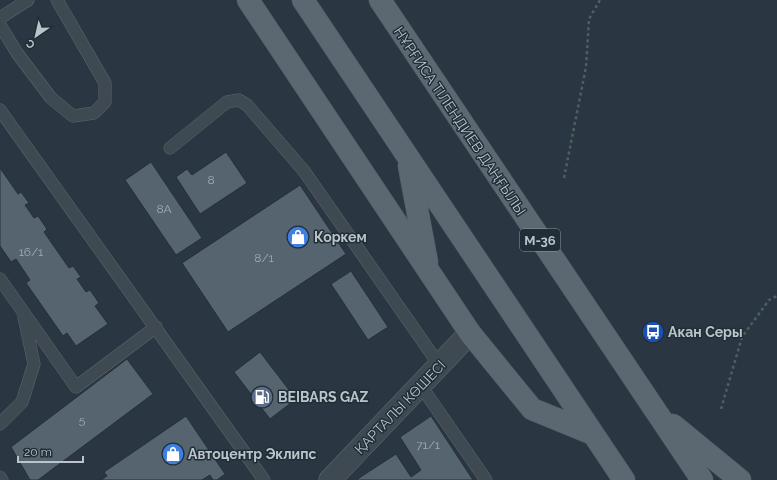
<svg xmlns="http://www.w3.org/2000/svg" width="777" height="480" viewBox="0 0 777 480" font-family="Raleway,sans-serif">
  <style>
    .building { fill: #55646e; stroke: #243039 }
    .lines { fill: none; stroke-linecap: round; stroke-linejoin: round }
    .lane-casing { stroke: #5c676f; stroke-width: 13 }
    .street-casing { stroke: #5c676f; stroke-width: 23 }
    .primary-casing { stroke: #47525b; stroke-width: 23 }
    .path { stroke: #4c6060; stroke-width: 2.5; stroke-dasharray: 3 3; stroke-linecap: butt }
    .lane { stroke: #3e4951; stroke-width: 12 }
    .street { stroke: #3e4951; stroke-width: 22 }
    .primary { stroke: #5c6871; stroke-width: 22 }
    .labels { text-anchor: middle; stroke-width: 3; stroke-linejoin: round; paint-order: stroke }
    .number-label { font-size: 12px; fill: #a2acb4 }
    .shield { fill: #222e37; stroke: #8d979f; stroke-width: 1 }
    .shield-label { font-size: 13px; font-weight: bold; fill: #bbc4cb }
    .street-label { font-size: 14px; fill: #bbc4cb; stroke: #222e37 }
    .poi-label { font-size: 14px; font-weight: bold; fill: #bbc4cb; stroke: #222e37; text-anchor: start }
  </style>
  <rect width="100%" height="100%" fill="#2a3742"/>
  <!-- building -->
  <path class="building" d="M226,152L247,183L200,214L176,177L187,169L192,175Z
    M151,162L202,238L176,255L125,180Z
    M0,168L18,194L21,192L29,203L25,205L34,218L38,216L47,229L44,232L69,268L73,266L81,277L77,279L86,292L90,290L99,303L95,306L108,324L76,346L67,333L63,336L26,283L30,280L16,259L11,262L0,246Z
    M300,185L346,254L228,332L182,263Z
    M351,271L388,327L368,340L331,284Z
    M260,352L296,399L270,419L234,372Z
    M127,359L153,394L38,480H30L11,447Z
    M186,416L225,474L217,480H213L210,475L202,480H101L107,476L104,472Z
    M431,416L473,480H356L396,454L411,477L421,470L400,437Z"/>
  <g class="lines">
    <!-- lane casing -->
    <g class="lane-casing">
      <path id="lane" d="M0,18L28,0
        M0,25L17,53L51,98L73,116L94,113L105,102V83L57,0
        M0,110L264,480
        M170,148L227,102L239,100L247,105L304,171L440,366
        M0,279L76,387L156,327
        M421,386L486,480
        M0,424L22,402L34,364L24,317
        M0,477L2,480"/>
    </g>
    <!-- street casing -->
    <g class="street-casing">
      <path id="street" d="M330,480L470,333"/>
    </g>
    <!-- primary casing -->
    <g class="primary-casing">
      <path id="primary" d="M248,0L470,333L532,409L593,434
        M303,0L624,480
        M380,0L702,480
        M409,166L427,262
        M673,425L740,480"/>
    </g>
    <!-- path -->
    <path class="path" d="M564,178L586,67L589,19L600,0
      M721,409L742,337L769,300L777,296"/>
    <!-- lane -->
    <use href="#lane" class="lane"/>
    <!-- street -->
    <use href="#street" class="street"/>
    <!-- primary -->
    <use href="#primary" class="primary"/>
  </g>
  <!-- icons -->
  <defs>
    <g id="shop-disc" transform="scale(1.15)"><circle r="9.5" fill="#3f7fe0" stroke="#222e37"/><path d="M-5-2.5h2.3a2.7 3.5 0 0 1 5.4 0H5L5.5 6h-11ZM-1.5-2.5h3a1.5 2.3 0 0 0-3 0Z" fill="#fff"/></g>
    <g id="bus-disc" transform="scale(1.15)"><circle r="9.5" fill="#1a4fb4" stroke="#222e37"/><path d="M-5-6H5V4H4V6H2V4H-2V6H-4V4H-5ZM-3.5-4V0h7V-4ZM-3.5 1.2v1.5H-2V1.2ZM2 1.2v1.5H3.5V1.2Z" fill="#fff"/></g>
    <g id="fuel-disc" transform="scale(1.15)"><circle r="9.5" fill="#5c6f8a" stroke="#222e37"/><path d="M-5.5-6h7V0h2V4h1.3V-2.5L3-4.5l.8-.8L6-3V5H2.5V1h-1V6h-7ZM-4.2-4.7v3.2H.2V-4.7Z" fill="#fff"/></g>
  </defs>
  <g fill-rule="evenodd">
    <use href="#shop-disc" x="298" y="237"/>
    <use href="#bus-disc" x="653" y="332"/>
    <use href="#fuel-disc" x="262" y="397"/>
    <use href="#shop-disc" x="173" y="454"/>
  </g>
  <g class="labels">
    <!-- number labels -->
    <g class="number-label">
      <text x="211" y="184">8</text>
      <text x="164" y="213">8А</text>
      <text x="31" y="256">16/1</text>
      <text x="264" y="262">8/1</text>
      <text x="82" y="424">5</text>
      <text x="428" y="449">71/1</text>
    </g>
    <!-- shield labels -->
    <rect class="shield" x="520" y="229" width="40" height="22" rx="3"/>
    <g class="shield-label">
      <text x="540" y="245">M-36</text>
    </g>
    <!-- street labels -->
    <g class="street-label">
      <text transform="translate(460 121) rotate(56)" y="5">НҰРҒИСА ТІЛЕНДИЕВ ДАҢҒЫЛЫ</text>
      <text transform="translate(400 407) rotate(-46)" y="5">ҚАРТАЛЫ КӨШЕСІ</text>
    </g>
    <!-- poi labels -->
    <g class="poi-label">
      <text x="314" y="242">Коркем</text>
      <text x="668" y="337">Акан Серы</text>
      <text x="278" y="402">BEIBARS GAZ</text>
      <text x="188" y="459">Автоцентр Эклипс</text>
    </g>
  </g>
  <!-- north arrow -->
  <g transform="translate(36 36) rotate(214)" stroke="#222e37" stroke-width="3" paint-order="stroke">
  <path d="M0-3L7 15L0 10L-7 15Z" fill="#bbc4cb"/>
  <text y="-6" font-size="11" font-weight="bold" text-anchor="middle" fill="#bbc4cb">С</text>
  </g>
  <!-- scale -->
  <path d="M18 456v6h65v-6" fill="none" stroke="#bbc4cb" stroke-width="2"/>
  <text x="24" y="456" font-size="12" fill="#bbc4cb" stroke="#222e37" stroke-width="3" paint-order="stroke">20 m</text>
</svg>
